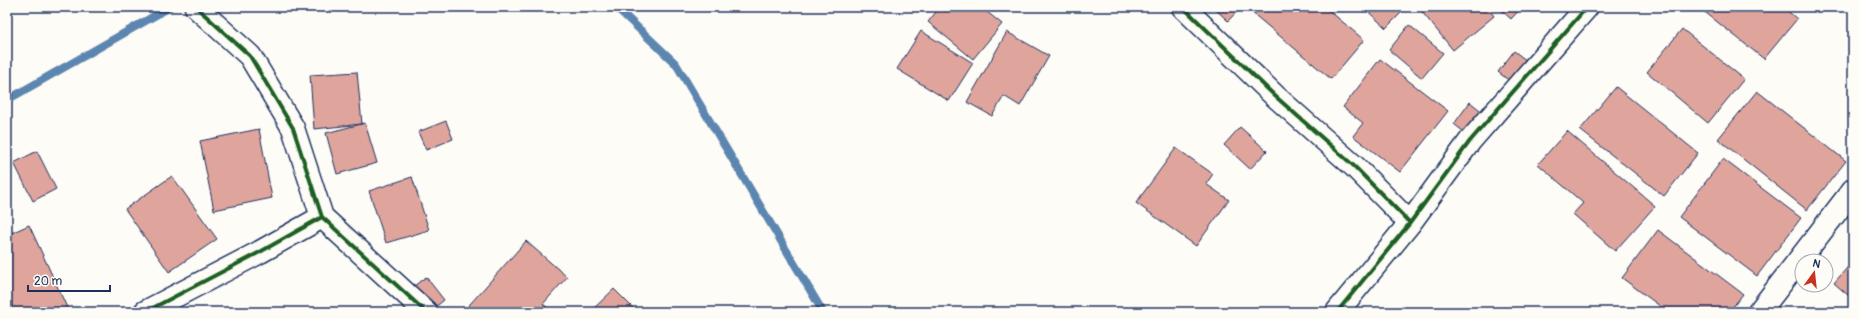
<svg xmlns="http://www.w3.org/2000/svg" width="1860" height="319" viewBox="0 0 1860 319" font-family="Pangolin,sans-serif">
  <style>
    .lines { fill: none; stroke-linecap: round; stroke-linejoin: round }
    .stream { stroke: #5c86b0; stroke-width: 8 }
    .building { fill: #dfa59d; stroke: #1b2f5e }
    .minor-casing { stroke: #1b2f5e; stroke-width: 25 }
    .minor { stroke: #fdfcf7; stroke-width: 22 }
    .cycleway-casing { stroke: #fdfcf7; stroke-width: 6 }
    .cycleway { stroke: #1b5e20; stroke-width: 4 }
  </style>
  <rect width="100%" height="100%" fill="#fdfcf7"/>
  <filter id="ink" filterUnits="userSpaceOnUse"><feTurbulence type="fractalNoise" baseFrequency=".025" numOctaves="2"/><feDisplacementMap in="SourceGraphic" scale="8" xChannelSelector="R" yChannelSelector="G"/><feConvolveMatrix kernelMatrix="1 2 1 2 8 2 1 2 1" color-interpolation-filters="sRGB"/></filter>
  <g filter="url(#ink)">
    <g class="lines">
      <!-- stream -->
      <path class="stream" d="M616,7L676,64L823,312
        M7,100L170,7"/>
    </g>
    <!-- building -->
    <path class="building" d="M940,7H981L1002,24L973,59L928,22Z
      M1213,7H1241L1228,21Z
      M1254,7H1325L1364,40L1331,79L1250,11Z
      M1363,7H1400L1404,10L1386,28Z
      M1418,7H1487L1494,16L1453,50Z
      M1498,7H1522L1511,19Z
      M1702,7H1783L1797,19L1764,59L1701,9Z
      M1409,25L1443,53L1422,78L1389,50Z
      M1682,29L1744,79L1708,123L1647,72Z
      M921,31L973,63L949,101L897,69Z
      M1007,32L1049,56L1020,106L1004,96L992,116L967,102Z
      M1514,51L1527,61L1511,82L1498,72Z
      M1380,59L1448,111L1400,172L1353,136L1363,123L1343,107Z
      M357,72L362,124L314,129L310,75Z
      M1616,87L1698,153L1664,196L1580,130Z
      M1757,91L1846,161L1807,210L1718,139Z
      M1470,102L1485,114L1469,136L1454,124Z
      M446,121L453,139L426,150L418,132Z
      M365,123L377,163L337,174L326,133Z
      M1240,127L1267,151L1250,169L1224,145Z
      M259,129L272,198L214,210L200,141Z
      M1567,131L1655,206L1615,251L1573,214L1583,203L1538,164Z
      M1176,148L1213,174L1206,184L1229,200L1196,246L1136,203Z
      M37,151L56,189L33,201L14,163Z
      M1723,159L1801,218L1757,276L1679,217Z
      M172,176L217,239L169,272L125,209Z
      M412,177L429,230L386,243L369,191Z
      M29,225L69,312H10L7,305V235Z
      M1658,230L1743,294L1729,312H1668L1622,278Z
      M526,241L567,277L543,304L549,309L546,312H463Z
      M1853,261V292L1849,296L1834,283Z
      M426,277L444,300L433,309L414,286Z
      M614,289L637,312H590Z"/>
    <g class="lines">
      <!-- minor casing -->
      <g class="minor-casing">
        <path id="minor" d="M196,7L250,56L293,128L322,217L426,312
          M1183,7L1275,96L1355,167L1410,223
          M145,312L260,252L322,217
          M1337,312L1410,223L1470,141L1587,7
          M1759,312L1853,190"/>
      </g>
      <!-- minor -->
      <use href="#minor" class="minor"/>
      <!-- cycleway casing -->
      <g class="cycleway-casing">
        <path id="cycleway" d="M196,7L250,56L293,128L322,217L426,312
          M1183,7L1275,96L1355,167L1410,223
          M145,312L260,252L322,217
          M1337,312L1410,223L1470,141L1587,7"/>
      </g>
      <!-- cycleway -->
      <use href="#cycleway" class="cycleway"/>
    </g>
  </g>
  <!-- margin -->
  <rect width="1860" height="319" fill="none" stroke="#fdfcf7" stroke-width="24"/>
  <rect x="12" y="12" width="1836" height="295" fill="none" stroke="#1b2f5e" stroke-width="1.5" filter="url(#ink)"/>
  <!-- north arrow -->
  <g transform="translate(1814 273) rotate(15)"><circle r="19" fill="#fdfcf7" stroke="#a3aaba"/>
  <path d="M0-3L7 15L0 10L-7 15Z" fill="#c8321e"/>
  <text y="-6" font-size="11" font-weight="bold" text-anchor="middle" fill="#1b2f5e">N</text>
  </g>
  <!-- scale -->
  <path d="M28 285v6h82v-6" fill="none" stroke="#1b2f5e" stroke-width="2"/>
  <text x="34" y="285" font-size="12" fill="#1b2f5e" stroke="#fdfcf7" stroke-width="3" paint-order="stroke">20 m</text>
</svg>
